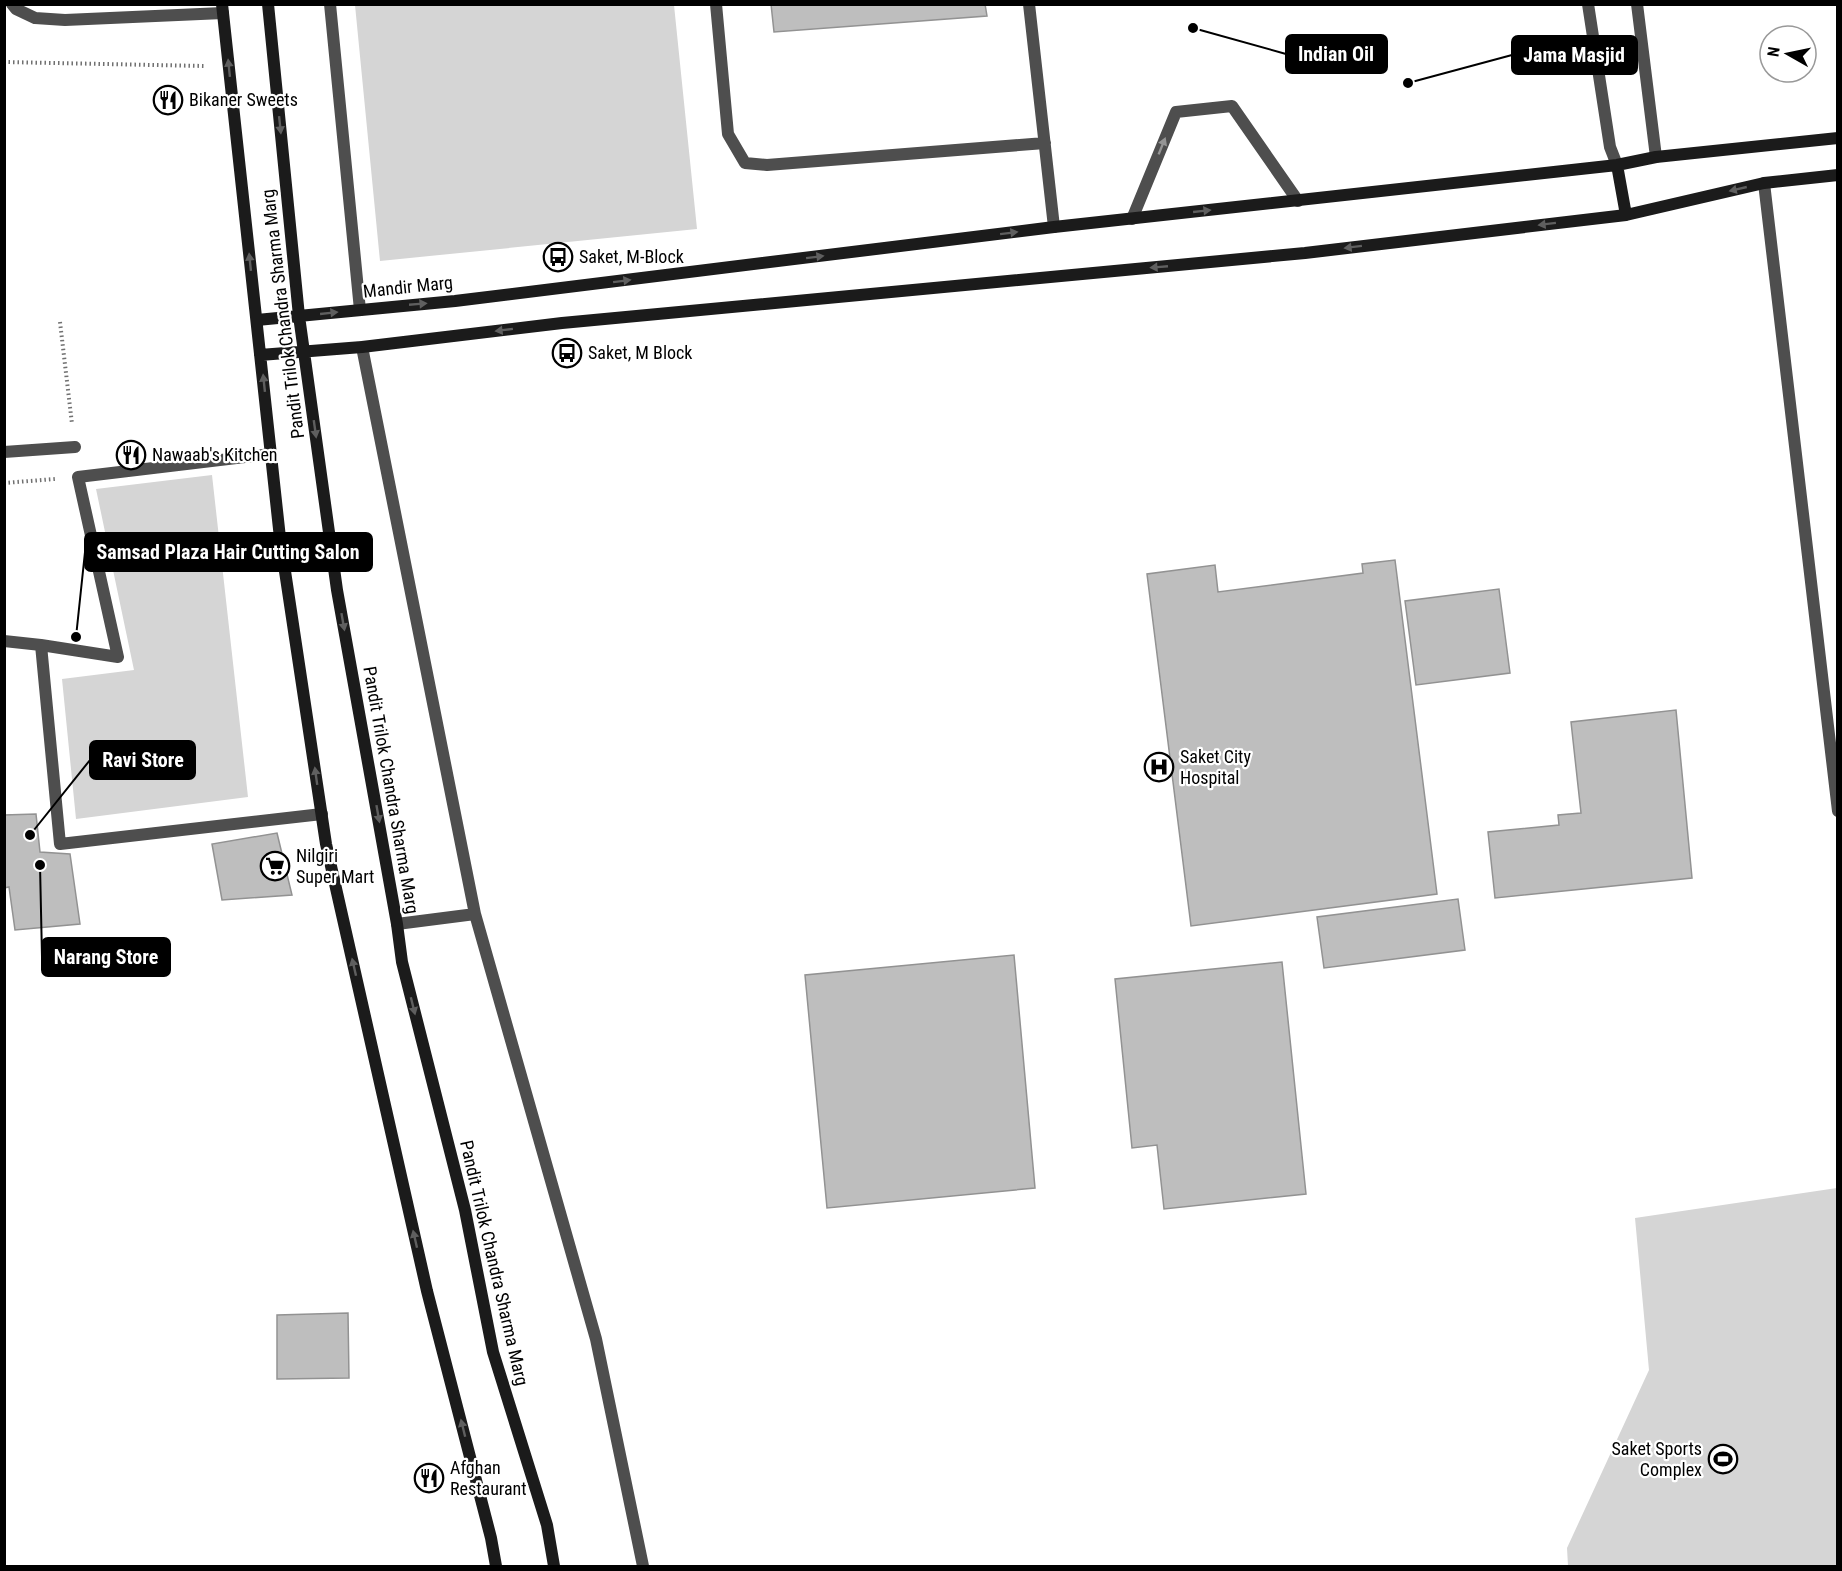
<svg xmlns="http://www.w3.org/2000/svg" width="1842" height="1571" viewBox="0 0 1842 1571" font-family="'Roboto Condensed',sans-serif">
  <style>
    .green { fill: #d5d5d5 }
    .building { fill: #bebebe; stroke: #929292; stroke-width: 1.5 }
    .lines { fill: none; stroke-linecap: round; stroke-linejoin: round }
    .path { stroke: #707070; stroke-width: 4; stroke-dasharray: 1.5 3; stroke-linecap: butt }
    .service { stroke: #4e4e4e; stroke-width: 12 }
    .minor { stroke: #4e4e4e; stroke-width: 12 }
    .secondary { stroke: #1b1b1b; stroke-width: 12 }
    .oneway { fill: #5f5f5f }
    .oneway2 { fill: #959595 }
    .labels { text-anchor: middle; stroke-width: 4.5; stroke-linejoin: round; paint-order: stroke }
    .poi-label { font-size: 18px; fill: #000; stroke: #fff; text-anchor: start }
    .street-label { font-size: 18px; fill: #000; stroke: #fff }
    .leader { fill: none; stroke: #000; stroke-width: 2 }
    .callout-dot { fill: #000; stroke: #fff; stroke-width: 2 }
    .callout { fill: #000; stroke: #000; stroke-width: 2 }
    .callout-label { font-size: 20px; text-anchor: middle; font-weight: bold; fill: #fff }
  </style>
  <rect width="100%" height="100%" fill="#fff"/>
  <!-- green -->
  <path class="green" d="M355,5H674L697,229L380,261Z
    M212,475L248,797L76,819L62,679L134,670L96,489Z
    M1837,1188V1566H1568L1567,1548L1649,1370L1635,1218Z"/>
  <!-- building -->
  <path class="building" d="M771,4H985L987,16L774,32Z
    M1395,560L1437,894L1191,926L1147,574L1215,565L1218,592L1363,573L1362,564Z
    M1499,589L1510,673L1416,685L1405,601Z
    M1676,710L1692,878L1495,898L1488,832L1559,825L1558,815L1581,813L1571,722Z
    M36,814L40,852L70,854L80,924L15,930L9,887L4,888V815Z
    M277,833L292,895L222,900L212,844Z
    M1458,899L1465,950L1324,968L1317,917Z
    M1014,955L1035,1188L827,1208L805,975Z
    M1282,962L1306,1194L1164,1209L1157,1145L1132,1148L1115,979Z
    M348,1313L349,1378L277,1379V1315Z"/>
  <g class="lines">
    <!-- path -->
    <path class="path" d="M4,62L204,66
      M60,322L72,424
      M4,483L55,479"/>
    <!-- service -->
    <path class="service" d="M330,4L360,310
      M716,4L728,134L745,163L767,165L1045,143
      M1029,4L1054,227
      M1588,4L1610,147L1617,165
      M1637,4L1656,157
      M1764,183L1838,811
      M1132,219L1176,112L1232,106L1298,201
      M362,347L475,914L596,1339L643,1566
      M397,924L475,914"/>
    <!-- minor -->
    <path class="minor" d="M12,4L16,9L35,18L65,20L223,13
      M4,452L75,447
      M271,454L78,477L118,657L41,645L60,844L322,814
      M4,641L41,645"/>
    <!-- secondary -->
    <path class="secondary" d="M222,4L280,538L326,844L427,1291L491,1538L496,1566
      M268,4L299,316L337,590L397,924L402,962L465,1210L493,1352L547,1525L554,1566
      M1617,165L1626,215
      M257,320L455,301L1054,227L1617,165L1656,157L1838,138
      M260,355L362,347L562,323L1305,253L1626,215L1764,183L1838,175"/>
  </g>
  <!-- one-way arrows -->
  <defs><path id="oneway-solid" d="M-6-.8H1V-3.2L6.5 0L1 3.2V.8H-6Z" transform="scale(1.5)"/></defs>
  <g class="oneway">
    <use href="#oneway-solid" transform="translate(229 68) rotate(-96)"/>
    <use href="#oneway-solid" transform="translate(280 125) rotate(84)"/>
    <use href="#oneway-solid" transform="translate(1738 189) rotate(167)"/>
    <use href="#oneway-solid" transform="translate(1202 211) rotate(-6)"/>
    <use href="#oneway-solid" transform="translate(1547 224) rotate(173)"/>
    <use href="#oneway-solid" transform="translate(1009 233) rotate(-7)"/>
    <use href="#oneway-solid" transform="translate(1353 247) rotate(173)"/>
    <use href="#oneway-solid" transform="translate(815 257) rotate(-7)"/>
    <use href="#oneway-solid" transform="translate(250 262) rotate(-96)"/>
    <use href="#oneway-solid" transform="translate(1159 267) rotate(175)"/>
    <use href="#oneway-solid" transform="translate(622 281) rotate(-7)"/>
    <use href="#oneway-solid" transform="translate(418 304) rotate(-5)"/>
    <use href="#oneway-solid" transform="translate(329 313) rotate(-6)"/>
    <use href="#oneway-solid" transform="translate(504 330) rotate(173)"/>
    <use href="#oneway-solid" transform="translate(264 383) rotate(-96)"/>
    <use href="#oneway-solid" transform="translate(315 429) rotate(82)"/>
    <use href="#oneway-solid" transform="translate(343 622) rotate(80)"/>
    <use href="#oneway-solid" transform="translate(316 776) rotate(-98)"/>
    <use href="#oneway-solid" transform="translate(378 814) rotate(80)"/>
    <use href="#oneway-solid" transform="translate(354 967) rotate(-103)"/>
    <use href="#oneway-solid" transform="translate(413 1006) rotate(76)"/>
    <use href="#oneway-solid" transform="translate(415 1239) rotate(-103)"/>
    <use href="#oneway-solid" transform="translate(463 1428) rotate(-104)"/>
  </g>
  <use class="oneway2" href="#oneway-solid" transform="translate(1162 146) rotate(-68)"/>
  <!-- icons -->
  <defs>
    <g id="restaurant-ring" transform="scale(1.5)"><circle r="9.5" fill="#fff" stroke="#000" stroke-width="1.5"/><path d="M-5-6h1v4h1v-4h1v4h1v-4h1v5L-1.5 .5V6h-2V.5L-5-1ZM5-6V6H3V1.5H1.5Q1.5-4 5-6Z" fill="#000"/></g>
    <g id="bus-ring" transform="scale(1.5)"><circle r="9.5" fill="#fff" stroke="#000" stroke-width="1.5"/><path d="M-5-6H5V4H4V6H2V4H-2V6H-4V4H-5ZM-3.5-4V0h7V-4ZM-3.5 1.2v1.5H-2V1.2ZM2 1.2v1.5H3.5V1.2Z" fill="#000"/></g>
    <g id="hospital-ring" transform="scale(1.5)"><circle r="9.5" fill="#fff" stroke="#000" stroke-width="1.5"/><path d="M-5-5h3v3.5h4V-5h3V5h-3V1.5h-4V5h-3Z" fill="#000"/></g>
    <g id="supermarket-ring" transform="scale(1.5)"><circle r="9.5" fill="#fff" stroke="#000" stroke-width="1.5"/><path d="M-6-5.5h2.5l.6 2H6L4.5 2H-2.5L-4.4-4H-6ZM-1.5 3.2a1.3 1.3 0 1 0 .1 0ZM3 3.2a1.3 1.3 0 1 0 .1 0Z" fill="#000"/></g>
    <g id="stadium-ring" transform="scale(1.5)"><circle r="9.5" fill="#fff" stroke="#000" stroke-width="1.5"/><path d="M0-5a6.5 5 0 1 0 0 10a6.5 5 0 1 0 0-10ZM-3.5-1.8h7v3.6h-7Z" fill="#000"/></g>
  </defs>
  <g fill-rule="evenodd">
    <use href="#restaurant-ring" x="168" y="100"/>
    <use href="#bus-ring" x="558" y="257"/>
    <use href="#bus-ring" x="567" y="353"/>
    <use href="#restaurant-ring" x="131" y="455"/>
    <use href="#hospital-ring" x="1159" y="767"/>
    <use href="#supermarket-ring" x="275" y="866"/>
    <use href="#stadium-ring" x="1723" y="1459"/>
    <use href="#restaurant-ring" x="429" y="1478"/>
  </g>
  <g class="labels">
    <!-- poi labels -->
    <g class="poi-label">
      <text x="189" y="106">Bikaner Sweets</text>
      <text x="579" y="263">Saket, M-Block</text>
      <text x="588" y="359">Saket, M Block</text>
      <text x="152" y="461">Nawaab's Kitchen</text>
      <text x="1180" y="763">Saket City<tspan x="1180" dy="21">Hospital</tspan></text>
      <text x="296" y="862">Nilgiri<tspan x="296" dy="21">Super Mart</tspan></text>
      <text x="1702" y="1455" text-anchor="end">Saket Sports<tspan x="1702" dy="21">Complex</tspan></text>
      <text x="450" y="1474">Afghan<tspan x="450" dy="21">Restaurant</tspan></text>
    </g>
    <!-- street labels -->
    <g class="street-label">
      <text transform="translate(408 287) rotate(-6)" y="6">Mandir Marg</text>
      <text transform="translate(283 314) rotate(-97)" y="6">Pandit Trilok Chandra Sharma Marg</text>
      <text transform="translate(391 790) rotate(80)" y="6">Pandit Trilok Chandra Sharma Marg</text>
      <text transform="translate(494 1263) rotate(77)" y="6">Pandit Trilok Chandra Sharma Marg</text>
    </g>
  </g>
  <!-- callouts -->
  <path class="leader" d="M1193 28L1286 54M1408 83L1512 55M76 637L85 552M30 835L90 760M40 865L42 957"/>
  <g class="callout-dot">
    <circle cx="1193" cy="28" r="6"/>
    <circle cx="1408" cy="83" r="6"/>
    <circle cx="76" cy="637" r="6"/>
    <circle cx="30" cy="835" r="6"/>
    <circle cx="40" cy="865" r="6"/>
  </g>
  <g class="callout">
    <rect x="1286" y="35" width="101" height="38" rx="6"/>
    <rect x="1512" y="36" width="125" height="38" rx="6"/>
    <rect x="85" y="533" width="287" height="38" rx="6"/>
    <rect x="90" y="741" width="105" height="38" rx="6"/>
    <rect x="42" y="938" width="128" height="38" rx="6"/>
  </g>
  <g class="callout-label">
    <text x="1336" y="61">Indian Oil</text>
    <text x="1574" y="62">Jama Masjid</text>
    <text x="228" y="559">Samsad Plaza Hair Cutting Salon</text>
    <text x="143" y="767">Ravi Store</text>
    <text x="106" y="964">Narang Store</text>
  </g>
  <!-- border -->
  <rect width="1842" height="1571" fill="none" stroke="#000000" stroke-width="12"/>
  <!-- north arrow -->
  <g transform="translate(1788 54) rotate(279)"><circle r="28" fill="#ffffff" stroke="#999999" stroke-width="1.5"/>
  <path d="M0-4.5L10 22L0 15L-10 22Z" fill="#000000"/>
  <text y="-9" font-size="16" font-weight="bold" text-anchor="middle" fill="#000000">N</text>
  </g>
</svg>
